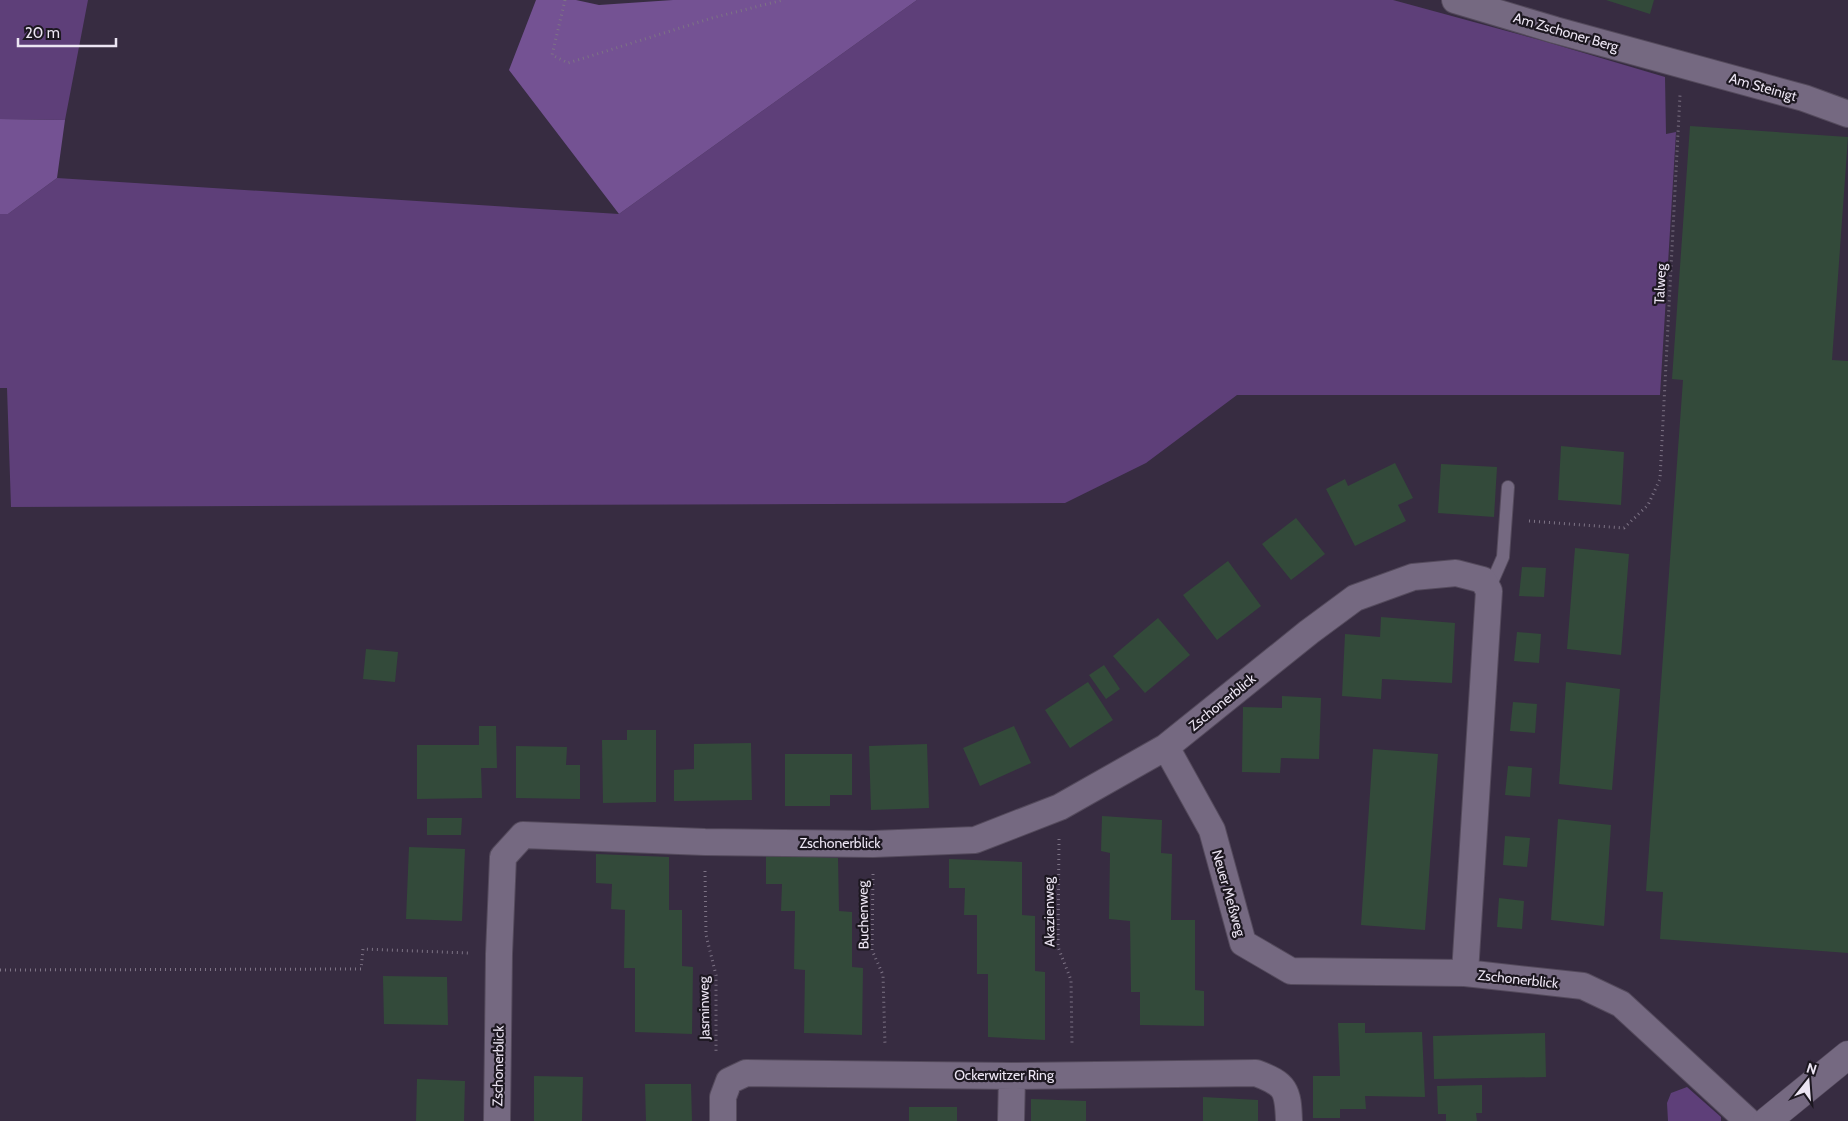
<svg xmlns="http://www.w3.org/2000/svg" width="1848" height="1121" viewBox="0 0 1848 1121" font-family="Cabin,sans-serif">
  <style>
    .green { fill: #5e3f79 }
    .forest { fill: #745293 }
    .building { fill: #334a3a }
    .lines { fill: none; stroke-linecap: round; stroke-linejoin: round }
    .lane-casing { stroke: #544a5c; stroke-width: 14 }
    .street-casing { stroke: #544a5c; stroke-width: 28 }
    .secondary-casing { stroke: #544a5c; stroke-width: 29 }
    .path { stroke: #7d7385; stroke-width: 3; stroke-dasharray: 1 4; stroke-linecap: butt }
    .lane { stroke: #756981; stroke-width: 12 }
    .street { stroke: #756981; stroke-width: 26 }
    .secondary { stroke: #756981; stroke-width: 28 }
    .labels { text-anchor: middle; stroke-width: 4.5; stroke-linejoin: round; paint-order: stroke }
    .street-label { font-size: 14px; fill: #ece5f3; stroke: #1c1720 }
  </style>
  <rect width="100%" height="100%" fill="#372c41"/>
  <!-- green -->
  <path class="green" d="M0,0H88L65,120L0,119Z
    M917,0H1393L1540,40L1665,77L1666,134L1676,132L1660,395H1237L1146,463L1065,503L11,507L7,388H0V214H8L57,178L619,214Z
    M1687,1087L1721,1117V1121H1668L1667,1103L1671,1093Z"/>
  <!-- forest -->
  <path class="forest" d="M536,0H576L599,5L673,0H917L619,214L509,70Z
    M0,119L65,120L57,178L8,214H0Z"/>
  <!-- building -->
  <path class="building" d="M1606,0H1654L1650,14Z
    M1690,126L1848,137L1832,360L1848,361V953L1660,939L1663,892L1646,891L1683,380L1672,379Z
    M1561,446L1624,452L1621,505L1558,500Z
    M1395,463L1413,498L1398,505L1406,521L1355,546L1326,489L1345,479L1348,486Z
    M1441,464L1497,467L1494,517L1438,513Z
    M1296,518L1325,554L1291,580L1262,544Z
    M1575,548L1629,554L1621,655L1567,649Z
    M1228,561L1261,606L1217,640L1183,595Z
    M1522,567L1546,568L1544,597L1519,596Z
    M1381,617L1455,623L1452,683L1382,679L1381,699L1342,696L1345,634L1380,637Z
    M1158,618L1190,655L1145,693L1113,656Z
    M1517,632L1541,634L1539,663L1514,661Z
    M366,649L398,652L395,682L363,679Z
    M1104,665L1120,689L1106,699L1089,675Z
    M1088,682L1113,720L1070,748L1045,710Z
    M1566,682L1620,689L1612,790L1559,784Z
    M1282,696L1321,698L1319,759L1281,758L1280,773L1242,772L1243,707L1282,708Z
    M1513,702L1537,704L1535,733L1510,731Z
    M479,726H496L497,768H481L482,798L417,799V745H479Z
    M1014,726L1031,763L980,786L963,748Z
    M627,730H656V802L603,803L602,740H627Z
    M751,743L752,800L674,801V770L694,769V744Z
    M927,744L929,808L871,810L869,746Z
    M516,746L567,747L566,765H580V799L516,798Z
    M1373,749L1438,754L1425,930L1361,925Z
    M785,754H852V795H830V806H785Z
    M1508,766L1532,768L1530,797L1505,795Z
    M1102,816L1162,820L1161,853L1172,854L1171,920H1195V990L1204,991V1026L1140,1025V992H1131L1130,921L1109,919L1110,853L1101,851Z
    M427,818H462L461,835H427Z
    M1558,819L1611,825L1604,926L1551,920Z
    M1505,836L1530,838L1527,867L1503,865Z
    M409,847L465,849L462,921L406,919Z
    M596,854L669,857V910H682V966L693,967L692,1034L635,1032V968H624L625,910L611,909L612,884L596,883Z
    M766,855L838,858L839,911L852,912V967L863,968L862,1035L804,1033L805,970L794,969L795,911H781L782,884H766Z
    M949,859L1022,862V915L1035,916V971L1045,972V1040L988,1037V974H977V915H964L965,888H949Z
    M1499,898L1524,901L1522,929L1497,927Z
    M383,976L447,977L448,1025L384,1024Z
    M1338,1023H1365V1033L1422,1032L1425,1097L1365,1096L1366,1109H1340V1118H1313V1076H1340Z
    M1545,1033L1546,1077L1434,1079L1433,1036Z
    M534,1076L583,1077L582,1121H534Z
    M417,1079L465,1081L464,1121H416Z
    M645,1084H691L692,1121H646Z
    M1482,1085V1113H1476L1477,1121H1446V1114H1438L1437,1086Z
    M1203,1097L1258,1100V1121H1203Z
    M1031,1099L1086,1101V1121H1031Z
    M909,1107H957V1121H909Z"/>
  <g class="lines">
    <!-- lane casing -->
    <g class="lane-casing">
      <path id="lane" d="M1489,589L1503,557L1508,487"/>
    </g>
    <!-- street casing -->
    <g class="street-casing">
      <path id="street" d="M1455,0L1555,30L1804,98L1848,114
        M1166,747L1212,830L1243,943L1291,971L1465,973
        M497,1121L499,954L503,857L523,835L705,842L873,844L975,840L1060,807L1166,747L1309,632L1355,598L1413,577L1456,573L1483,580L1489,591L1465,973L1583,986L1621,1004L1748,1121
        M723,1121V1097L729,1081L746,1073L1012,1076L1256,1073C1286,1084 1288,1090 1289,1121
        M1011,1121L1012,1076"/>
    </g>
    <!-- secondary casing -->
    <g class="secondary-casing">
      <path id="secondary" d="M1767,1121L1848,1055"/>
    </g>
    <!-- path -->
    <path class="path" d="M565,0L552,55L568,63L712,18L783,0
      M1529,521L1624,528L1648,505L1660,479L1680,95
      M1059,839L1058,947L1071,980L1072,1045
      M705,871L706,935L716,975V1053
      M873,874L872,950L883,975L885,1045
      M0,970L361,969L363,949L468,953"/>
    <!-- lane -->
    <use href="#lane" class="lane"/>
    <!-- street -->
    <use href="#street" class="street"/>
    <!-- secondary -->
    <use href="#secondary" class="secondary"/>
  </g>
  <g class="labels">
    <!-- street labels -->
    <g class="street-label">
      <text transform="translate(1566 32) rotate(16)" y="5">Am Zschoner Berg</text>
      <text transform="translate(1763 87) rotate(16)" y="5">Am Steinigt</text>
      <text transform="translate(1660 284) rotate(-87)" y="5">Talweg</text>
      <text transform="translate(1222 702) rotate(-39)" y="5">Zschonerblick</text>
      <text x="840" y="848">Zschonerblick</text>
      <text transform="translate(1229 893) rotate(74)" y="5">Neuer Meßweg</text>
      <text transform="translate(1049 912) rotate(-91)" y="5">Akazienweg</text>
      <text transform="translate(863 915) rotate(-91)" y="5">Buchenweg</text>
      <text transform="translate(1518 979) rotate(6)" y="5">Zschonerblick</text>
      <text transform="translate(704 1008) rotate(-91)" y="5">Jasminweg</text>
      <text transform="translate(498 1066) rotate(-89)" y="5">Zschonerblick</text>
      <text x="1004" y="1080">Ockerwitzer Ring</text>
    </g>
  </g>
  <!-- north arrow -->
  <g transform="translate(1808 1081) rotate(17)" stroke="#1c1720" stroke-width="4" paint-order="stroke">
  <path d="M0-4L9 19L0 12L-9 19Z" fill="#ece5f3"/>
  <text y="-8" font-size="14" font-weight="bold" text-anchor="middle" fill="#ece5f3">N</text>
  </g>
  <!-- scale -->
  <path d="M18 38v8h98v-8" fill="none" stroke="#ece5f3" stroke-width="2.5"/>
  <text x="25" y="38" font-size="15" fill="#ece5f3" stroke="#1c1720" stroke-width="4" paint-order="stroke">20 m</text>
</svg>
